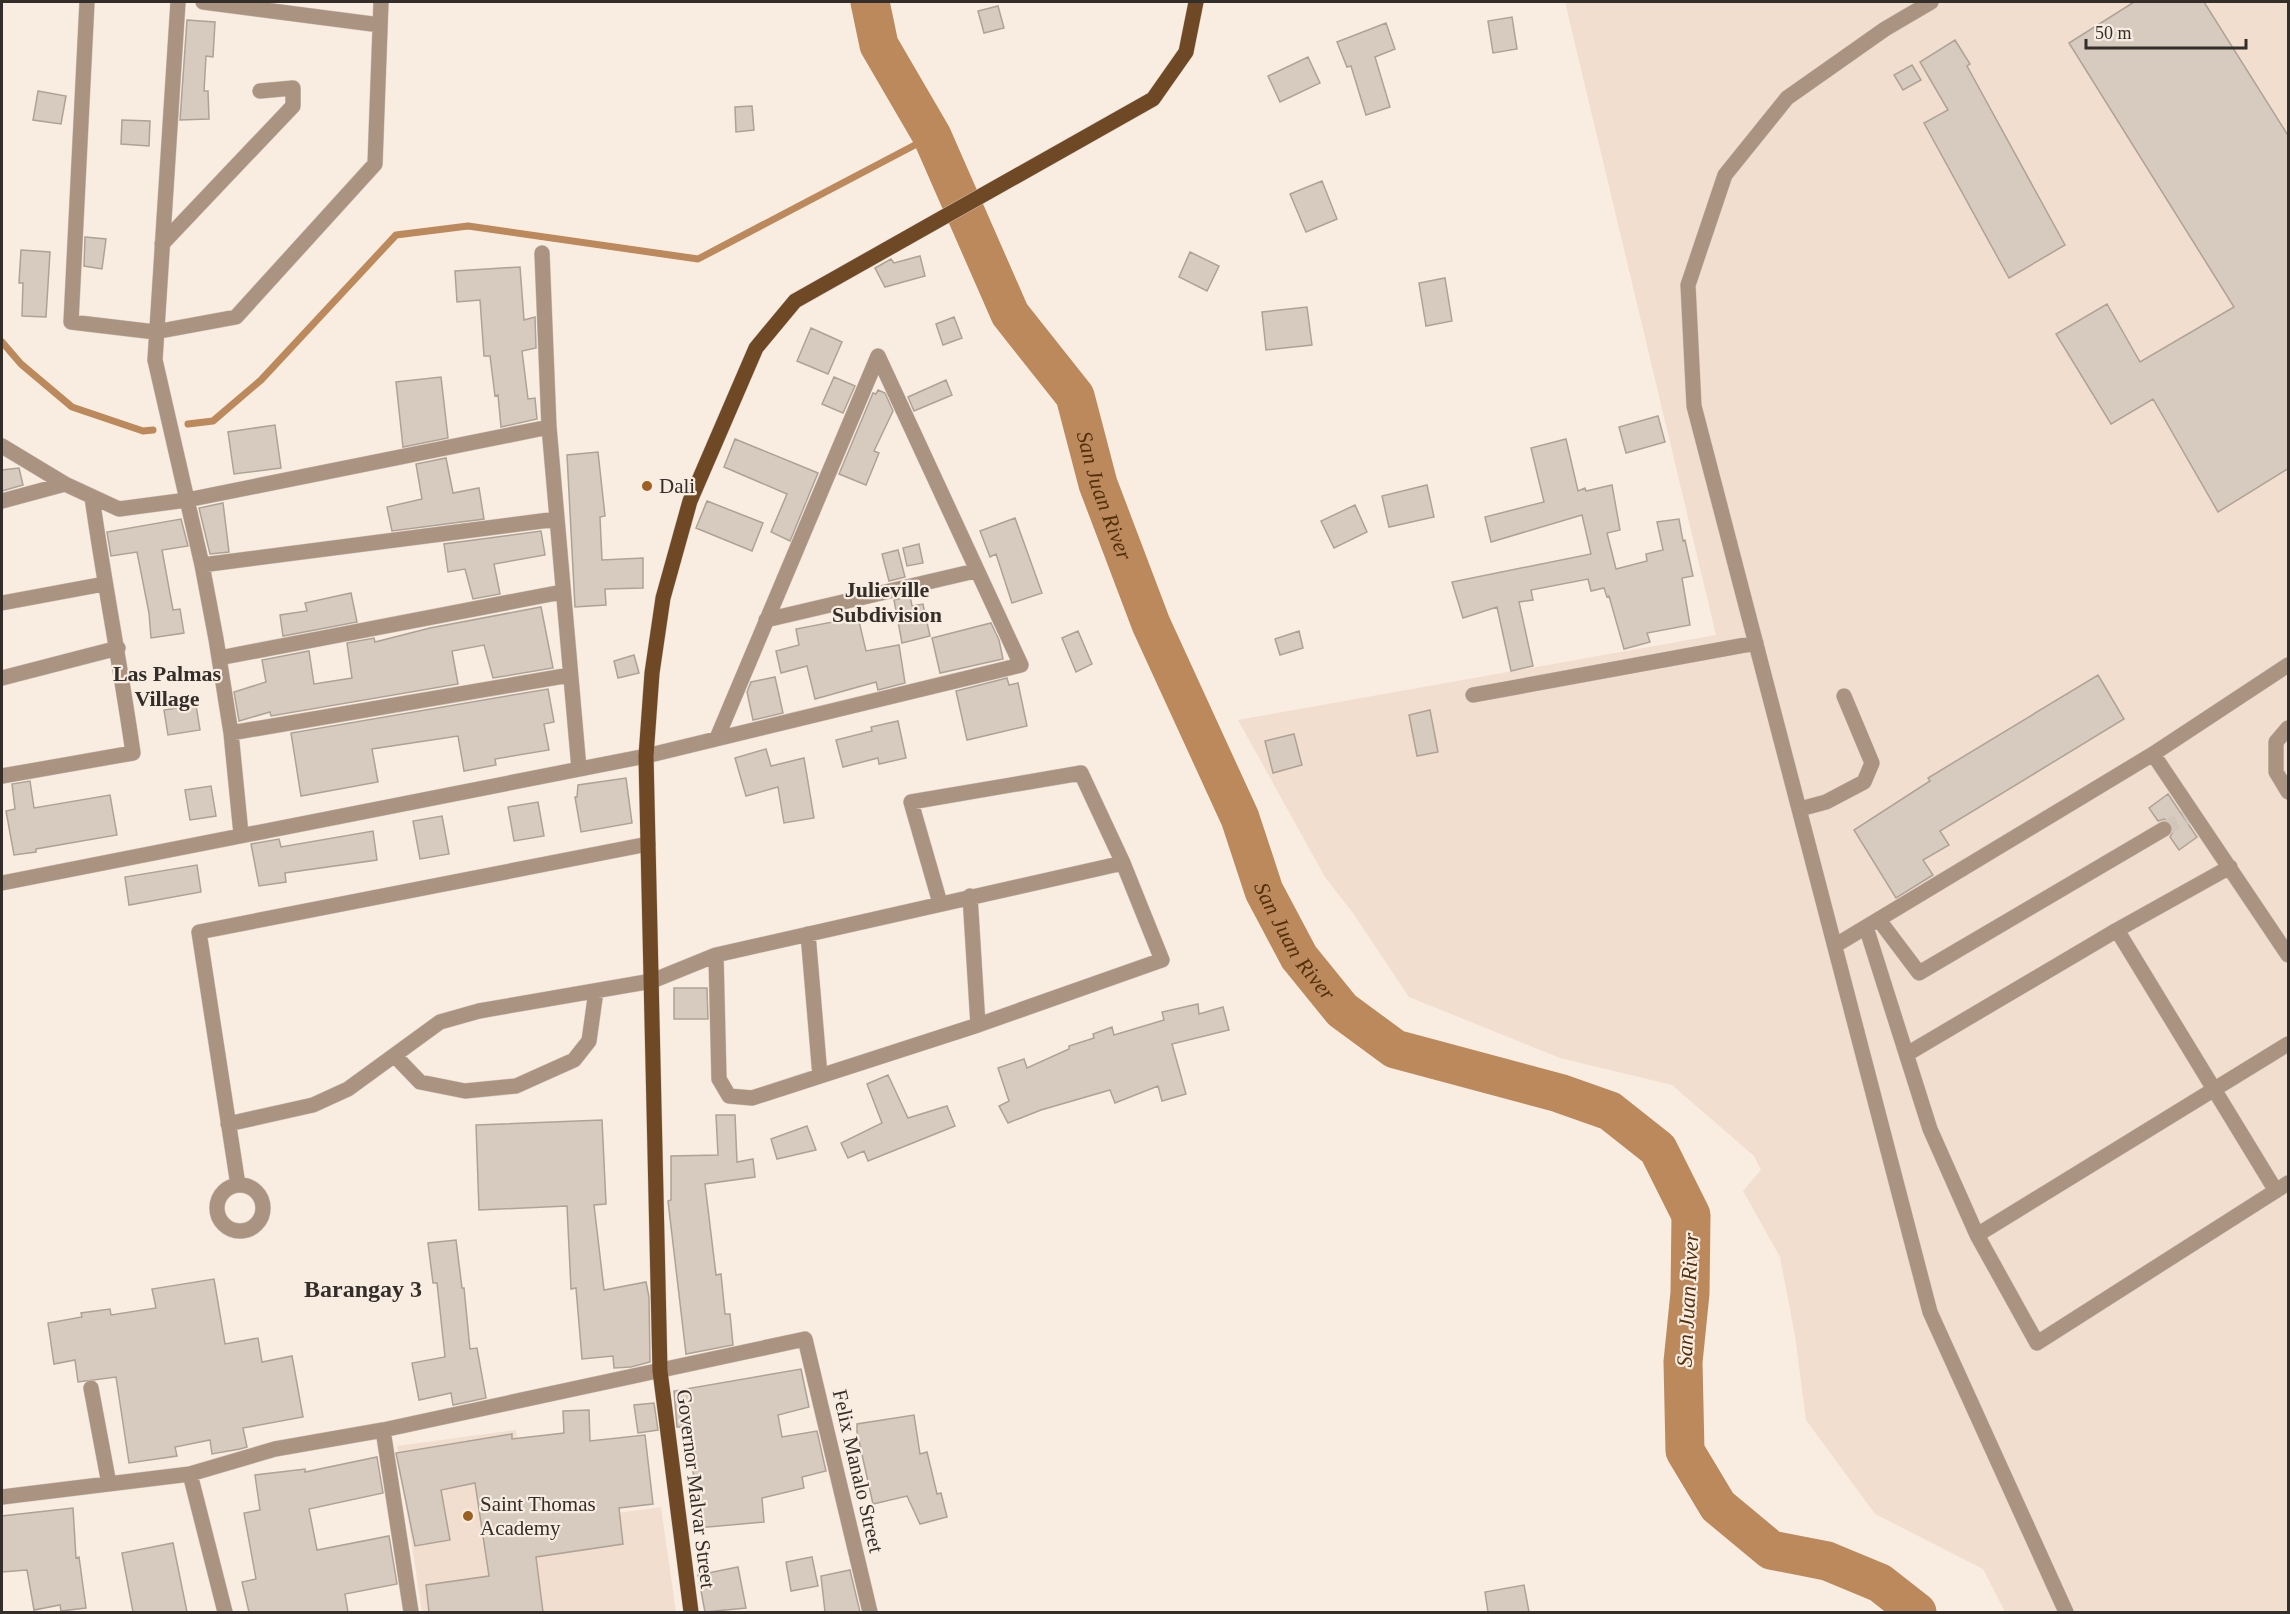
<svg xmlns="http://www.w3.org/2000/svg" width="2290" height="1614" viewBox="0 0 2290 1614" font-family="Georgia,serif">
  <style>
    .built { fill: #f2decf }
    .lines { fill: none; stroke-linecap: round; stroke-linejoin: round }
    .stream { stroke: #bb895c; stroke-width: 7 }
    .river { stroke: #bb895c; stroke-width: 39 }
    .building { fill: #d7cabf; stroke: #aea297; stroke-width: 1.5 }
    .minor-tunnel { stroke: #d1c6bc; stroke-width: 15; stroke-dasharray: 15 8; stroke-linecap: butt }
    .minor-casing { stroke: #d5cac0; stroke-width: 16 }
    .major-casing { stroke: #d5cac0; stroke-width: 16 }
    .minor { stroke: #aa9481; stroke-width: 15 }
    .major { stroke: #6f4925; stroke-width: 15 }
    .poi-dot { fill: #9c6022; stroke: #f9ece1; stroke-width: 2 }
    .labels { text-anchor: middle; stroke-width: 4.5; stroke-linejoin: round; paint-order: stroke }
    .poi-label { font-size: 21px; fill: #332e2a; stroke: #f9ece1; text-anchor: start }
    .street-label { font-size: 21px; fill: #332e2a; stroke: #f9ece1 }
    .water-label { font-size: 22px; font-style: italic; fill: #52300c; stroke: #f9ece1 }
    .neighbourhood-label { font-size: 22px; font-weight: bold; fill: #332e2a; stroke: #f9ece1 }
    .quarter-label { font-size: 24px; font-weight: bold; fill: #332e2a; stroke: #f9ece1 }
  </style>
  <rect width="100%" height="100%" fill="#f9ece1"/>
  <!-- built -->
  <path class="built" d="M1565,2H2288V1612H2005L1983,1569L1875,1514L1806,1420L1795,1336L1780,1257L1743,1191L1761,1170L1754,1156L1672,1085L1560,1058L1409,997L1353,913L1325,877L1238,720L1716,635Z
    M516,1430L530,1525L661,1507L676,1612H422L397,1446Z"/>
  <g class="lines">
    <!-- stream -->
    <path class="stream" d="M2,342L21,364L72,407L143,431L153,430
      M188,424L213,421L261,380L396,235L468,226L698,259L932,136"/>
    <!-- river -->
    <path class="river" id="s1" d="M870,2L879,45L932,136L1010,314L1075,396L1098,484L1151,624L1240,818L1264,891L1299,957L1342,1010L1395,1049L1559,1093L1610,1111L1658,1149L1691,1215L1690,1293L1683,1362L1685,1451L1718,1506L1771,1550L1827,1561L1880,1583L1917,1612"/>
  </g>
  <!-- building -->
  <path class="building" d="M2134,2H2204L2289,137V468L2218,512L2153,399L2111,424L2056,334L2107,304L2140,362L2234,307L2069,43Z
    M998,6L1004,28L984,33L978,11Z
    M1512,17L1517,49L1493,53L1488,21Z
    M187,20L215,22L213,57L206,56L204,91H208L209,119L180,120Z
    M1386,23L1395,49L1375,57L1390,107L1366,115L1351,66L1347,67L1337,42Z
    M1955,40L1970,64L1967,66L2065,245L2009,278L1924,123L1948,110L1920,62Z
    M1308,57L1320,83L1280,102L1268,76Z
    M1912,65L1921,80L1903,90L1894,75Z
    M38,91L66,96L61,124L33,120Z
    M752,106L754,130L736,132L735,107Z
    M122,120L150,121L149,146L121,144Z
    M1322,181L1337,219L1306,232L1290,194Z
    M85,237L106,239L102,269L84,266Z
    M21,250L50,252L46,317L22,316L23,283H19Z
    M1190,252L1219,266L1207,291L1179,277Z
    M920,256L925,276L885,287L875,268L891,259L894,263Z
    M520,267L524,320L535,317L536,348L522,351L528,399L535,398L537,419L501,427L498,395L495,396L490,356H484L480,300L457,302L455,271Z
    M1445,278L1452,321L1426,326L1419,283Z
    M1307,307L1312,345L1266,350L1262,312Z
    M954,317L962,338L943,345L936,324Z
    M811,328L842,342L828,374L797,361Z
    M441,377L448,438L403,447L396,382Z
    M834,377L855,386L843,413L822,404Z
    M946,380L952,395L914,411L908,397Z
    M878,390L885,393L893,411L874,451L879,453L866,485L839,474L873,393L876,394Z
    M1658,416L1665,442L1626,453L1619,427Z
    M275,425L281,468L234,474L228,432Z
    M735,439L818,473L790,541L771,532L787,494L724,467Z
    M1566,439L1578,491L1585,488L1586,491L1612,485L1620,530L1607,533L1616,569L1647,561L1646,554L1663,550L1657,522L1679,519L1683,541L1685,540L1693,576L1682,578L1690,625L1647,633L1650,642L1624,649L1609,596L1607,597L1604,588L1591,591L1588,579L1531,590L1533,600L1519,602L1533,666L1511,671L1497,607L1463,618L1452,582L1591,554L1582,515L1491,542L1485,517L1544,502L1531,448Z
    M598,452L605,516L600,517L602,560L643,558V588L605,589L606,605L575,607L567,455Z
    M446,458L453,493L479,488L484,519L392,531L387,507L422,499L416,464Z
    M19,468L23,485L2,491V470Z
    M1427,485L1434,517L1389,527L1382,496Z
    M707,501L763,523L752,551L696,528Z
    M223,503L229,552L210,554L199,508Z
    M1355,505L1367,532L1334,548L1321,521Z
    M1015,518L1042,593L1012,603L996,554L990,557L980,531Z
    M181,519L188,546L162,550L173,610L180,609L184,633L151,638L149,613L137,552L111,556L107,532Z
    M541,531L545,555L494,564L500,594L473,599L465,569L448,572L444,544Z
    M919,544L923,563L907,566L903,548Z
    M898,550L905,577L889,581L882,554Z
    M351,593L357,622L283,636L280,615L307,611L305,603Z
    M910,596L912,606L923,604L930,636L902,643L894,600Z
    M541,607L553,668L493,678L484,645L452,651L458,684L271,716L270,712L239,721L234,692L266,682L262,660L309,651L314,684L352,678L347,643L374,638L375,642L430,628Z
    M858,617L866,651L899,645L905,683L878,690L876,682L815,699L807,666L781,673L776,651L799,645L796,629Z
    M991,623L999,640L1003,659L940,673L932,638Z
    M1078,631L1092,664L1076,672L1062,638Z
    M1299,631L1303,648L1280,655L1275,639Z
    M634,655L639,673L618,678L614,661Z
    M2098,675L2124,719L1940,831L1949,845L1923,860L1933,875L1896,898L1854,830L1930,781L1928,778Z
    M775,677L783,713L753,720L747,692L751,682Z
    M1007,678L1009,685L1018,683L1027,726L967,740L956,691Z
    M548,689L554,722L544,724L549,750L495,759L496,765L464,771L458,736L372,749L378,782L301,796L291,733Z
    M196,705L200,730L168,735L164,710Z
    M1430,710L1438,752L1417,756L1409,715Z
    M898,721L906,758L879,764L878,758L843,767L836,740L872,731L871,727Z
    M1294,734L1302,765L1273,773L1265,741Z
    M766,749L771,766L804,758L814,818L784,823L778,787L746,796L735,758Z
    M626,778L632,823L581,832L575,797H577L578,785Z
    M30,781L34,808L110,795L117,835L36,849V852L14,855L6,811L15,809L12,784Z
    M211,786L216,816L190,820L185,790Z
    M2168,794L2197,837L2179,850L2170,837L2174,830L2172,824L2164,819L2158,821L2149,808Z
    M538,802L544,836L514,841L508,807Z
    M442,816L449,854L420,859L413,821Z
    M373,831L377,860L285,873L286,882L259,886L251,844L279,839L281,847Z
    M197,865L201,892L129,905L125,877Z
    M674,988H707L708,1019H674Z
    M1198,1004L1199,1014L1223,1007L1229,1030L1172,1044L1186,1094L1162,1101L1158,1086L1115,1103L1110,1090L1041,1110L1008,1123L999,1106L1009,1101L998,1068L1024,1059L1027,1068L1069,1049V1046L1094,1038L1093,1034L1112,1027L1114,1035L1164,1020L1162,1012Z
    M888,1075L908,1118L947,1106L955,1126L868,1161L864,1151L848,1158L841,1143L882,1123L867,1084Z
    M716,1115H735L737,1162L753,1159L755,1177L705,1184L716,1275L721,1274L725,1314H730L733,1345L686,1354L668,1201L671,1200V1156L718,1155Z
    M602,1120L606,1204L594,1205L604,1290L646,1282L649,1297L650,1362L631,1367L614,1368L613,1356L582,1359L576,1288L571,1289L567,1206L479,1210L476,1125Z
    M807,1126L816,1150L777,1159L771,1139Z
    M456,1240L462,1288H464L470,1349L477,1348L486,1398L453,1405L451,1393L419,1400L412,1363L445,1357L437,1283H433L428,1243Z
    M214,1279L225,1344L258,1338L262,1362L292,1356L303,1417L243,1428L247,1447L240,1449L212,1454L210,1440L175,1447L177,1456L129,1463L116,1377L78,1382L75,1360L54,1364L48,1323L82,1317L81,1313L110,1309L111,1315L156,1308L152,1289Z
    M801,1369L809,1407L778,1415L782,1437L817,1431L826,1471L802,1477L804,1488L762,1498L764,1522L697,1528L695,1502L699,1501L691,1462L685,1463L681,1427H677L674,1391Z
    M654,1403L658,1430L638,1433L634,1405Z
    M589,1410L590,1441L645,1435L653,1504L619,1508L623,1544L536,1557L543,1612H429L426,1585L489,1576L475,1483L441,1490L450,1540L415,1546L396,1453L512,1434V1439L564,1433L563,1411Z
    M914,1415L920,1454L927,1452L937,1494L941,1493L947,1517L920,1524L907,1496L873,1504L857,1432V1424Z
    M377,1457L383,1493L309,1509L317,1550L389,1536L397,1584L345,1594L348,1612H249L242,1582L256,1579L244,1513L260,1510L255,1475L305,1469V1472Z
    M73,1508L76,1558L79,1557L86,1608L61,1611L60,1605L34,1610L27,1570L2,1572V1516Z
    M173,1543L187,1612H133L122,1553Z
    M812,1557L818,1586L791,1591L786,1562Z
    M738,1567L746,1608L705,1612L698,1575Z
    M850,1570L860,1612H825L821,1576Z
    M1524,1585L1529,1612H1488L1485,1592Z"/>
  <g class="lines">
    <!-- minor-tunnel -->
    <path class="minor-tunnel" d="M2164,829L2188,816"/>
    <!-- minor casing -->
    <g class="minor-casing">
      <path id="minor" d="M87,2L71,322L155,332L236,317L375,164L381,2
        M178,2L155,360L202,565L216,639L231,733L241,834
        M203,2L380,25
        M1931,2L1885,29L1787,98L1725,175L1688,285L1694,406L1930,1312L2066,1612
        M162,244L293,106V88L260,91
        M542,253L549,427L579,769
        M2,446L65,484L119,509L187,500L549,427
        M2,501L65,484
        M202,565L557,519
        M2,603L104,584
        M766,620L975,571
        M219,658L562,592
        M2,678L118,648
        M1473,695L1756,643
        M2288,728L2276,742V772L2288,792
        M231,733L570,675
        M2153,754L2288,955
        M2,776L133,753C121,668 104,583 92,497
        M1800,809L1826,802L1864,782L1872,763L1844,696
        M2,883L646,756L1021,665L878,356L717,738
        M970,896L978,1025
        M1879,920L1919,973L2164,829
        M1866,927L1930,1129L1977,1235L2037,1343L2288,1183
        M2117,930L2276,1191
        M808,934L820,1076
        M1836,945L2153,754L2288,665
        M716,955L719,1079L729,1096L752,1098L978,1025L1162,960L1123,863L1081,773L911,802L940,903
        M1907,1054L2117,930L2230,867
        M395,1056L420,1082L465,1091L516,1086L574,1060L589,1041L596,991
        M228,1124L313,1105L348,1089L440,1022L479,1011L652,981L716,955L1123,863
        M217 1208a23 23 0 1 1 46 0a23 23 0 1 1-46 0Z
        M238,1185L199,932L648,844
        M1977,1235L2288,1044
        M91,1388L109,1484
        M383,1430L411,1612
        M190,1474L225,1612
        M2,1497L190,1474L275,1449L383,1430L805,1339L870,1612"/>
    </g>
    <!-- major casing -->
    <g class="major-casing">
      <path id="major" d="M691,1612L660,1371L646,756L652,673L663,598L690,501L756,348L795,301L1153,99L1186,52L1196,2"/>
    </g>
    <!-- minor -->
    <use href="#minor" class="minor"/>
    <!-- major -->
    <use href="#major" class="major"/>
  </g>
  <!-- markers -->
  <g class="poi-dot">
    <circle cx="647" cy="486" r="6"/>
    <circle cx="468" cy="1516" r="6"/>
  </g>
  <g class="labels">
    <!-- poi labels -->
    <g class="poi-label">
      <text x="659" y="493">Dali</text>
      <text x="480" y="1511">Saint Thomas<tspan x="480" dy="24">Academy</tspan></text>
    </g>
    <!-- street labels -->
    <g class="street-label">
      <text transform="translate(858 1471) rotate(77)" y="7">Felix Manalo Street</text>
      <text transform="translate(696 1489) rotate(83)" y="7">Governor Malvar Street</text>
    </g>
    <!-- water labels -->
    <g class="water-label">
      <text dy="8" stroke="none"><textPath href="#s1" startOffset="552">San Juan River</textPath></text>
      <text dy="8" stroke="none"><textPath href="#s1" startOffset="1038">San Juan River</textPath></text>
      <text transform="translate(1687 1300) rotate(-87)" y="8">San Juan River</text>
    </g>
    <!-- neighbourhood labels -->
    <g class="neighbourhood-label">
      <text x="887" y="597">Julieville<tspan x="887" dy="25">Subdivision</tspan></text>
      <text x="167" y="681">Las Palmas<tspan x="167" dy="25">Village</tspan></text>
    </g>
    <!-- quarter labels -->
    <g class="quarter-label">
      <text x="363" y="1297">Barangay 3</text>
    </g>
  </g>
  <!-- border -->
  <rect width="2290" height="1614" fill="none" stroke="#332e2a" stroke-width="6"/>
  <!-- scale -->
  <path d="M2086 39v9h160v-9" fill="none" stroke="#332e2a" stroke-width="3"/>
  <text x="2095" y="39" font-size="18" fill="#332e2a" stroke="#f9ece1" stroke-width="4.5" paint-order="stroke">50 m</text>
</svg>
